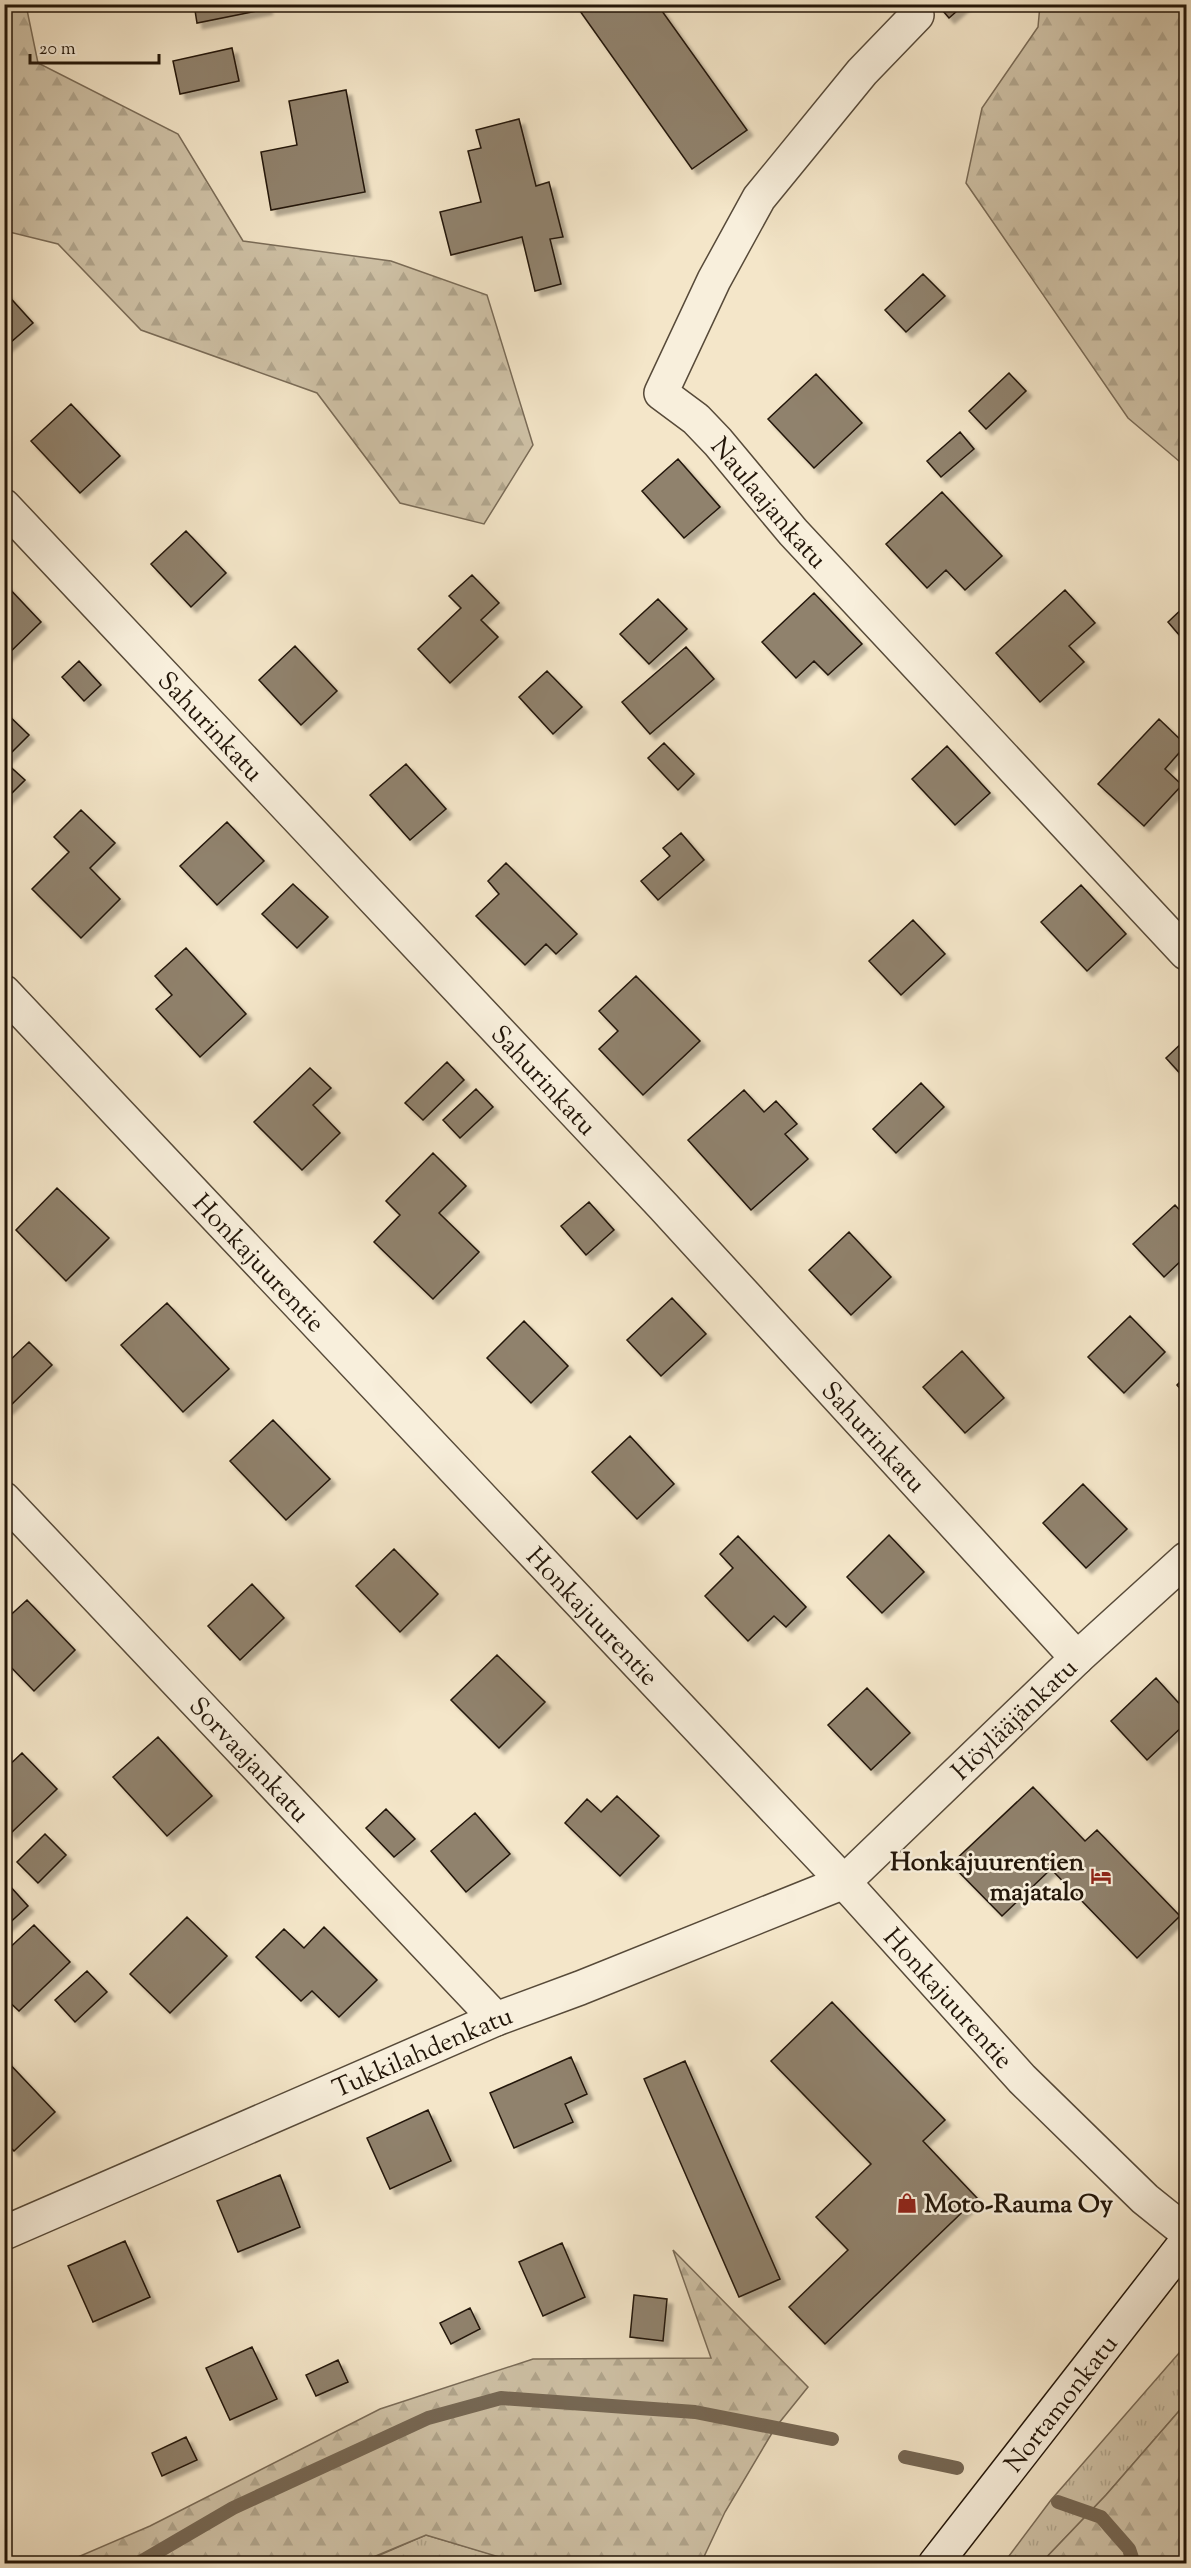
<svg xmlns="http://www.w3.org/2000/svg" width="1191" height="2568" viewBox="0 0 1191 2568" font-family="'Sorts Mill Goudy',serif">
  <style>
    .grass { fill: url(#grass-tufts); stroke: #7a6c58; stroke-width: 1.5 }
    .forest { fill: url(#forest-firs); stroke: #7a6c58; stroke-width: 1.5 }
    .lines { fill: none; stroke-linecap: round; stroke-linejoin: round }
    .stream { stroke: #766855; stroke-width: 14 }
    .building { fill: #90826d; stroke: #231609; stroke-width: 1.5; filter: url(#shadow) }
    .street-casing { stroke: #574a39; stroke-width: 36 }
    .secondary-casing { stroke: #231609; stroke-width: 36 }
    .street { stroke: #f8efdc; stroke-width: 33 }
    .secondary { stroke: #f8efdc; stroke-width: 33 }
    .labels { text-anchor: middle; stroke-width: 5; stroke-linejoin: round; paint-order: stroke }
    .street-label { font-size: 26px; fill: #231609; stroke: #f8efdc }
    .poi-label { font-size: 26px; font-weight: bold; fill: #231609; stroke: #f8efdc; text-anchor: end }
  </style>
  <defs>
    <pattern id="grass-tufts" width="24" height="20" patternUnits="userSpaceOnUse" patternTransform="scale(1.5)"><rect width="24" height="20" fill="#d0c3a8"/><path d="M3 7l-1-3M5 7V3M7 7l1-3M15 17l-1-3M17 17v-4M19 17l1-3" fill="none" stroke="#b2a78f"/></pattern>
    <pattern id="forest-firs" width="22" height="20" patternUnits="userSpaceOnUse" patternTransform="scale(1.5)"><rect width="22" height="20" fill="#d0c3a8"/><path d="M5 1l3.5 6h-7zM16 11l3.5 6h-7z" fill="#b2a78f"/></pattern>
    <filter id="shadow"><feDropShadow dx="5.5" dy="5.5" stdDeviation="1.5" flood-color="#0004"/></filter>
  </defs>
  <rect width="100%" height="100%" fill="#f4e6c9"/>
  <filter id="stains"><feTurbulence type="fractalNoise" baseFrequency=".00333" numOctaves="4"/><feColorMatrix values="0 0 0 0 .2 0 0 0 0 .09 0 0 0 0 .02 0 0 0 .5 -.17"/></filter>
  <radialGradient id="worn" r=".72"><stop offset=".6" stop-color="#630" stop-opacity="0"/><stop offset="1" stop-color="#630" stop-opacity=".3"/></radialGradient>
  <!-- grass -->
  <path class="grass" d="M1186,2345V2403L1106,2495L1041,2563L1003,2564L1051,2500Z
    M426,2535L518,2562L519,2563L359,2564Z"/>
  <!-- forest -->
  <path class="forest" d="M5,4L26,5L38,63L178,134L243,241L391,261L487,295L533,445L484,524L400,503L317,393L141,330L58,244L5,231Z
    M1040,5H1186V467L1128,418L966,183L982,108L1038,27Z
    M673,2250L808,2387L775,2428L725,2512L701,2563H519L426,2535L359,2563H64L150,2526L380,2409L533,2359L711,2358Z
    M1186,2403V2563H1041L1106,2495Z"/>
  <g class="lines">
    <!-- stream -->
    <path class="stream" d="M905,2457L957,2468
      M1058,2502L1101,2517L1129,2549L1134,2564
      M137,2564L233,2508L428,2418L501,2398L695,2412L832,2439"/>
  </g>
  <!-- building -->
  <path class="building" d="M194,4H266L267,9L197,23Z
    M575,4H657L747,130L692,169Z
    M937,4H965L949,18Z
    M232,48L239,81L180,94L173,61Z
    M346,90L365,192L271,210L261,152L297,145L289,101Z
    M519,119L536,186L549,182L563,237L550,239L561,284L535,291L522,237L451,255L440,212L481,202L468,151L481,148L476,130Z
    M923,274L945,296L906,332L885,310Z
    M5,292L33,323L4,348V293Z
    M1009,373L1026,391L986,429L969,411Z
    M816,374L862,423L814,468L768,419Z
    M71,404L120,456L80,493L31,441Z
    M960,432L974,449L941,477L927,461Z
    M678,459L720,507L684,538L642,491Z
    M942,492L1002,556L965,590L946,570L927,588L886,544Z
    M186,531L226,573L191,607L151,564Z
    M472,575L499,603L481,620L498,637L450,683L418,649L461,608L449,596Z
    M6,585L41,622L4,658V586Z
    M1065,590L1095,623L1069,646L1084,662L1040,702L996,653Z
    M814,593L862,644L828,675L814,661L796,678L762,642Z
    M658,599L687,629L649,664L620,634Z
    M1186,605V643L1168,622Z
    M295,646L337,691L301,725L259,680Z
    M686,647L714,679L650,734L622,702Z
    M79,661L101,685L84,701L62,677Z
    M547,671L582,707L553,734L519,697Z
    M4,711L29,735L4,760Z
    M1159,719L1186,745L1165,769L1182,785L1144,826L1098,784Z
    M664,743L694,774L678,790L648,758Z
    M947,746L990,793L955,825L912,779Z
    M4,761L25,780L4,801Z
    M406,764L446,809L410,840L370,795Z
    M81,810L115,843L90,868L120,899L81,938L32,889L69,852L54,837Z
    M227,822L264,861L217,905L180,866Z
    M681,833L704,860L658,900L641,881L670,856L663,848Z
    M506,863L577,934L556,954L546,944L525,965L476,916L499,894L488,881Z
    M293,884L328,917L297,948L262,914Z
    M1081,885L1126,934L1087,971L1041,922Z
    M913,920L945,954L901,995L869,961Z
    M186,948L246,1014L200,1057L156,1009L172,995L155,976Z
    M636,976L700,1041L643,1095L599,1049L618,1031L599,1011Z
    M1186,1039V1080L1166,1058Z
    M447,1062L464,1080L423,1120L405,1103Z
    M310,1068L331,1088L313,1105L340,1133L302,1170L254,1122Z
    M921,1083L944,1107L896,1153L873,1129Z
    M476,1089L493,1107L460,1138L443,1120Z
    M744,1090L764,1112L776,1101L797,1124L785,1134L808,1159L751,1210L688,1140Z
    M433,1153L466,1186L439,1213L479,1252L433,1299L374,1242L400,1215L386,1201Z
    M57,1188L109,1238L66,1281L16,1230Z
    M589,1202L614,1230L586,1255L561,1226Z
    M1175,1205L1186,1217V1256L1164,1277L1133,1244Z
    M849,1232L891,1277L851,1315L809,1270Z
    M672,1298L706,1334L661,1376L627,1340Z
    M167,1303L229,1369L183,1412L121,1345Z
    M1130,1316L1165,1352L1124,1393L1088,1357Z
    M524,1321L568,1366L531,1403L487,1358Z
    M29,1342L52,1365L7,1409L4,1406V1366Z
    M962,1351L1004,1398L965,1433L923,1387Z
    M1186,1376V1395L1177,1385Z
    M273,1420L330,1479L286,1520L230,1461Z
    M630,1436L674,1484L637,1519L592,1472Z
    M1083,1484L1127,1529L1086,1568L1043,1523Z
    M889,1535L924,1572L882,1613L847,1577Z
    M738,1536L806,1607L786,1627L774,1616L748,1641L705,1596L733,1568L720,1554Z
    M394,1549L438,1594L400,1632L356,1586Z
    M252,1584L284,1618L240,1660L208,1626Z
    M27,1600L75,1650L34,1691L4,1660V1621Z
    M497,1655L545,1702L499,1748L451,1700Z
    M1156,1678L1186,1711V1723L1147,1760L1111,1721Z
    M867,1688L910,1733L871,1770L828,1725Z
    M158,1737L212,1796L167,1836L113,1777Z
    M22,1753L57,1789L11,1833L4,1826V1770Z
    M1033,1787L1085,1841L1097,1830L1180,1916L1137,1958L1051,1869L1002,1916L951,1864Z
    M617,1796L659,1836L620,1876L565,1823L587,1799L601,1812Z
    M386,1809L415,1839L394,1857L366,1828Z
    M475,1813L510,1854L466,1892L431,1851Z
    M45,1834L66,1855L38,1883L17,1862Z
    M9,1885L28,1906L4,1928V1889Z
    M187,1917L227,1956L170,2013L130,1974Z
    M34,1925L70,1962L19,2011L4,1997V1953Z
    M324,1927L377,1980L339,2017L312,1991L301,2001L256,1957L284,1929L304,1948Z
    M87,1971L107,1992L75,2022L55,2000Z
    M832,2002L945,2120L923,2141L977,2198L825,2344L789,2307L848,2250L816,2217L871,2164L771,2061Z
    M571,2057L587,2094L565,2104L573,2122L514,2148L490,2093Z
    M4,2058L55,2112L14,2151L4,2141Z
    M685,2061L780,2279L739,2297L644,2079Z
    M428,2110L451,2161L390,2189L367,2138Z
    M280,2175L300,2227L238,2252L217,2201Z
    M125,2241L150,2297L93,2322L68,2266Z
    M562,2243L585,2297L543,2316L519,2262Z
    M634,2295L667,2299L663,2341L630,2337Z
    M470,2308L480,2329L451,2344L440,2323Z
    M252,2347L277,2399L230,2420L206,2368Z
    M338,2360L348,2382L316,2396L306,2375Z
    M186,2437L197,2460L162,2476L152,2453Z"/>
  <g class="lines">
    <!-- street casing -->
    <g class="street-casing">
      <g id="street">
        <path id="s1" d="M917,15L862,72L759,198L714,280L661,393L696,419L718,442L793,532L1186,953"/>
        <path id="s2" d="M4,506L663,1206L1077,1658"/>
        <path id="s3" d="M4,992L844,1882L1022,2079L1145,2199L1186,2232"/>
        <path id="s4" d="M4,1499L496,2019"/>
        <path id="s5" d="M4,2233L496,2019L580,1988L844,1882L1077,1658L1186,1559"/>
      </g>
    </g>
    <!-- secondary casing -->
    <g class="secondary-casing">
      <g id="secondary">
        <path id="s6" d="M935,2564L1186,2242"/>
      </g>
    </g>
    <!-- street -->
    <use href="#street" class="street"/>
    <!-- secondary -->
    <use href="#secondary" class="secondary"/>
  </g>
  <!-- icons -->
  <defs>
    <g id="hotel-bare" transform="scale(1.62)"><path d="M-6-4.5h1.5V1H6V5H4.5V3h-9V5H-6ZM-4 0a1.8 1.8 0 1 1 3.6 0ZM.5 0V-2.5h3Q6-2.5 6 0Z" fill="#8f2418" stroke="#f8efdc" stroke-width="2.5" paint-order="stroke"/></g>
    <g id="shop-bare" transform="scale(1.62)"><path d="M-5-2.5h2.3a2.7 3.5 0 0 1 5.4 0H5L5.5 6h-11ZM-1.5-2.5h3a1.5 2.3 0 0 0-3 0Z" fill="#8f2418" stroke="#f8efdc" stroke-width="2.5" paint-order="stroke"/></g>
  </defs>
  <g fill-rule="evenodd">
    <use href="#hotel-bare" x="1101" y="1876"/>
    <use href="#shop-bare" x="907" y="2203"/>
  </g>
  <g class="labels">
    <!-- street labels -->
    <g class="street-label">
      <text dy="9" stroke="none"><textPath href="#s1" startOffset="615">Naulaajankatu</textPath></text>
      <text dy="9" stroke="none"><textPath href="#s2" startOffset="302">Sahurinkatu</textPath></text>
      <text dy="9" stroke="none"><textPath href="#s2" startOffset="788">Sahurinkatu</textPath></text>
      <text dy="9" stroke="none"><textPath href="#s3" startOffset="372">Honkajuurentie</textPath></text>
      <text dy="9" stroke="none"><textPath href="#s2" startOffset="1274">Sahurinkatu</textPath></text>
      <text dy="9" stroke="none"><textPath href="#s3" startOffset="858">Honkajuurentie</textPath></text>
      <text dy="9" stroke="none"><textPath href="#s5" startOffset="1146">Höylääjänkatu</textPath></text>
      <text dy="9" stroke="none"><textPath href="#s4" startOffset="358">Sorvaajankatu</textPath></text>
      <text dy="9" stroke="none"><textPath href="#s3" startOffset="1380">Honkajuurentie</textPath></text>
      <text dy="9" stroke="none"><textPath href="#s5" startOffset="456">Tukkilahdenkatu</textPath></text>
      <text dy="9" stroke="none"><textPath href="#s6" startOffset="204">Nortamonkatu</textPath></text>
    </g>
    <!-- poi labels -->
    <g class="poi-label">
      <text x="1084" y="1870">Honkajuurentien<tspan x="1084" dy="30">majatalo</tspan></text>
      <text x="924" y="2212" text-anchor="start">Moto-Rauma Oy</text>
    </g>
  </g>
  <!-- margin -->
  <rect width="1191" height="2568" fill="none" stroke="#f4e6c9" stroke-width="24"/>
  <rect x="6" y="6" width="1179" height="2556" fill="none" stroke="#231609" stroke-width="3"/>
  <rect x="12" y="12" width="1167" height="2544" fill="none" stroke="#231609" stroke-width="1.5"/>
  <!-- scale -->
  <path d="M30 54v9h129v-9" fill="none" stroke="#231609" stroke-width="3"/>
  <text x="39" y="54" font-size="18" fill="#231609" stroke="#f8efdc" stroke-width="4.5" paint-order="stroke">20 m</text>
  <rect width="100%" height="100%" filter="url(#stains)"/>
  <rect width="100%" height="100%" fill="url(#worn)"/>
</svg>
